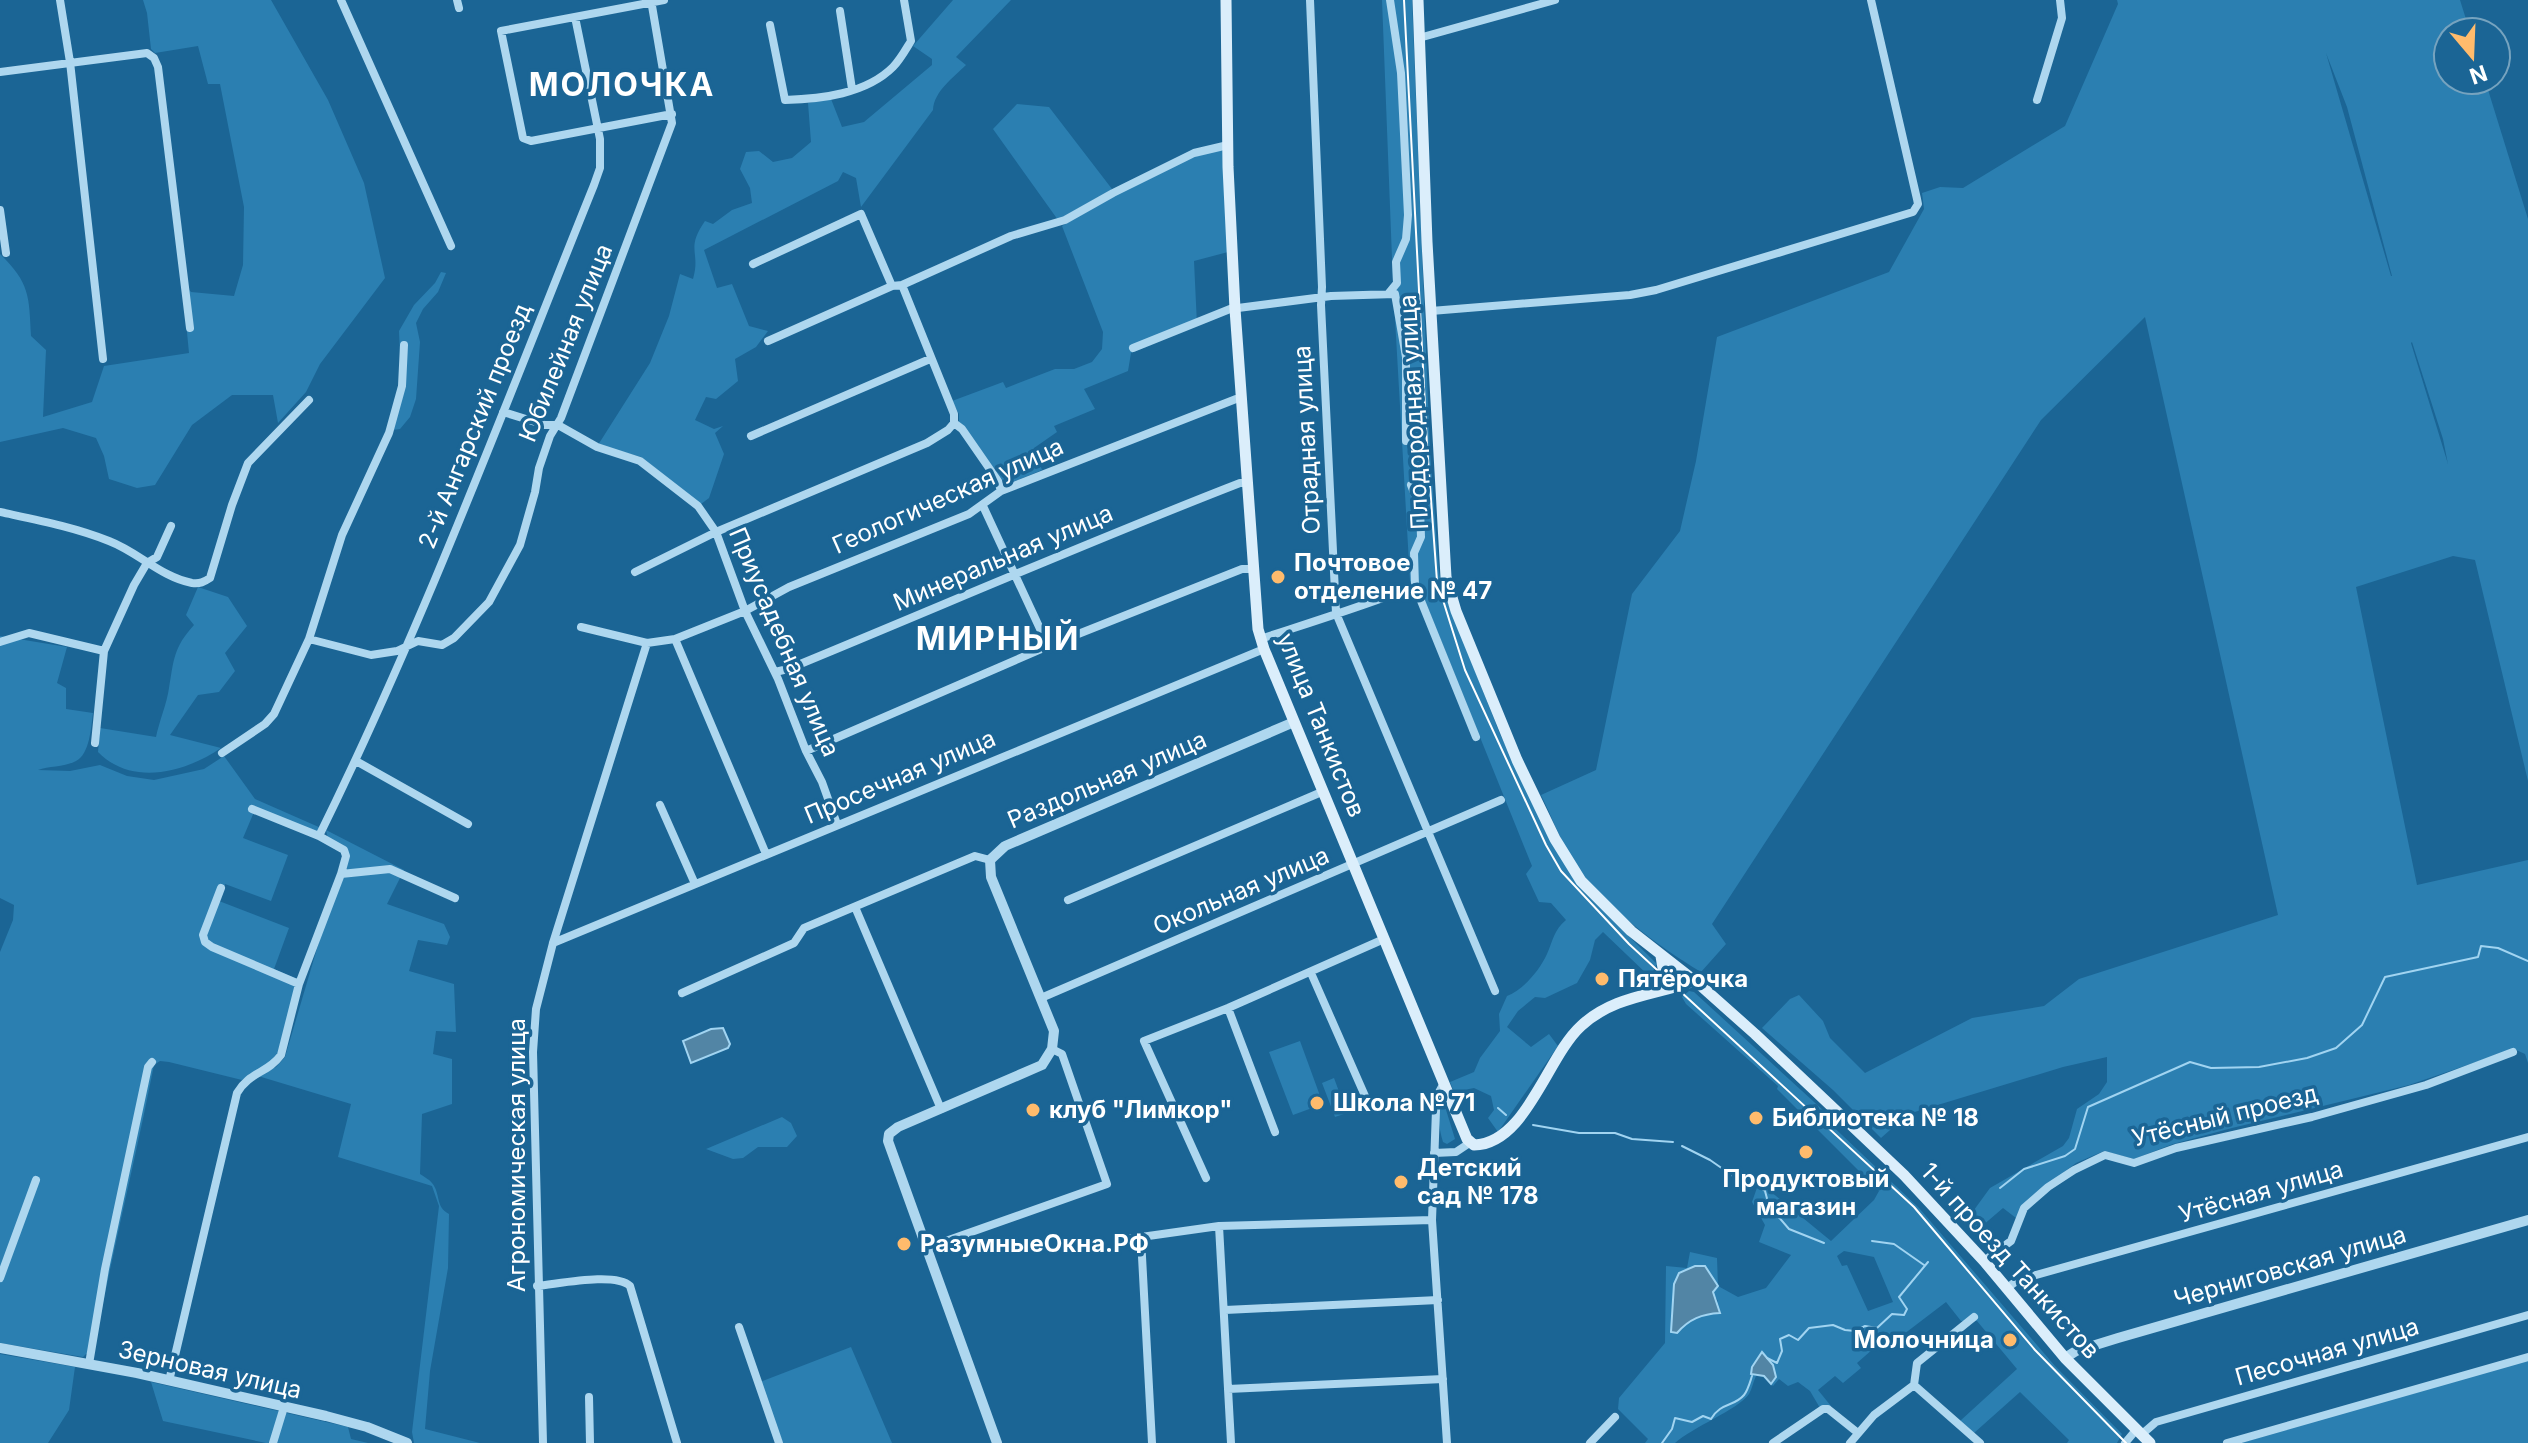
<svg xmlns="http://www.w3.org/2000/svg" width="2528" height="1443" viewBox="0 0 2528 1443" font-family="Inter,sans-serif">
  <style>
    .green { fill: #2b7fb1; fill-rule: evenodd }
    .water { fill: #5285a5; stroke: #a1d4f1; stroke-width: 2 }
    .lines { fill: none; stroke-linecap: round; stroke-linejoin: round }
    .stream { stroke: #a1d4f1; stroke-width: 2 }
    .minor { stroke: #aed7ef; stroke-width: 8 }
    .tertiary { stroke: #aed7ef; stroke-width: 10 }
    .secondary { stroke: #dbeefb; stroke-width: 11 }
    .tram { stroke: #fff; stroke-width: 2 }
    .poi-dot { fill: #ffbb6c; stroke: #1b6595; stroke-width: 3 }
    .labels { text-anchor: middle; stroke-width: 7; stroke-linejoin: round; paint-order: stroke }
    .street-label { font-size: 24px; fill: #fff; stroke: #1b6595 }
    .poi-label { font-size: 24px; font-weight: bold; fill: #fff; stroke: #1b6595; text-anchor: start }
    .district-label { font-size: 32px; font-weight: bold; letter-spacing: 2px; fill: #fff; stroke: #1b6595 }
  </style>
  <rect width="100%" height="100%" fill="#1b6595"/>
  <!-- green -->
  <path class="green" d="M143,0H271L328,100L364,183L385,278L320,364L306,392L278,423L273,395H232L192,425L155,485L137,488L109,479L104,456L96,438L63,428L0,442V254C30,283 29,296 31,336L46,350L43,417L92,402L104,366L189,353L182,281L191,292L234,296L243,265L244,207L220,84H208L198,46L155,53L151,49L147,13Z
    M953,0H1011L956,57L966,65C954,77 934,91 933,110L861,207L856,178L843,172L838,181L704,250L717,288L732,284L749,326L768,331L756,347L735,359L738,381L716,399L706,397L695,420L714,429L723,426L715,433L724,454L709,498L701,504L641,457L598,445L650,363L669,316L680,274L693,279C701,251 685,250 705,221L713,224L732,210L752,203L750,188L740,169L746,152L759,151L773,162L792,158L811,142L808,103L831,99L842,127L864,122L932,65V59L913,46Z
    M1382,0H1412L1430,452L1439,572L1442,588L1500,734L1551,842L1586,894L1657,964L1650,977L1603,932L1595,940L1590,960L1577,983L1545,998L1535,997L1518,1011L1507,1027L1531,1047L1549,1034L1558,1046L1498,1132L1488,1118L1494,1110L1491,1096L1474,1088L1454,1092L1450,1082L1474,1072L1480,1058L1500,1031L1499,1014L1507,996C1524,989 1539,971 1547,954C1553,940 1554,930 1566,920L1551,903L1539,902L1526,874L1532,866L1419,586L1410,581L1393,284Z
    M2117,0H2460L2470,32H2448V80H2485L2528,219V781L2475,560L2453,556L2356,587L2417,885L2528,860V1063L2525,1054L2514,1049L2409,1085L2232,1128L2173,1144L2134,1159L2104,1151L2076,1163L2047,1185L2016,1218L2003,1208L1975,1232L1966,1221L1990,1188L2063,1146L2069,1138L2077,1109L2099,1094L2107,1082V1057L2063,1067L1908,1114L1881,1138L1833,1090L1762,1028L1790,999L1799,995L1823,1021L1830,1038L1865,1073L1972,1018L2044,1006L2079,979L2278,915L2145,317L2041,420L1712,924L1726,944L1701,972C1658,946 1602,905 1574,863C1561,842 1552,817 1541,795L1596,770L1632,594L1680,531L1696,461L1717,337L1889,272L1924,209L1922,193L1940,187L1963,188L2065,126L2118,4ZM2326,53L2347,107L2392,276H2391ZM2412,342L2443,439L2448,464L2411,343Z
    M1017,104L1049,107L1112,189L1058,220L993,129Z
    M1217,149L1223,151L1228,252L1194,261L1197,325L1131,353L1128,371L1084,389L1095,409L1054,426L1057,432L1034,448L1042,470L1008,484L1004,482L959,422V414L952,401L1003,382L1006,388L1055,369H1074L1092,362L1102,349L1103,332L1062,226C1111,197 1162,167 1217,149Z
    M441,272L446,273L438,292L423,309L416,323L420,342L416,399L410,417L400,429L393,430L401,377L399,331L414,305L435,283Z
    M198,587L228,597L247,626L225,653L235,671L219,692L198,695L170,735L221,748C186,772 132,787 98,752L100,728L156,737C159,722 167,703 169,688C174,660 173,648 194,625L186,615Z
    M0,636L67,647L57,683L66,688V709L93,713C91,727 90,754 76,761C65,767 49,766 38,770L70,771L100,765L127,776L154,780L204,769L224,756L255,799L321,828L317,834L254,812L243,838L288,855L271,901L225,884L219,901L289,928L274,969L297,979L278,1053L271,1062L242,1080L169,1062L160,1061L154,1065C135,1162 111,1257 93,1354H86L83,1357L0,1343V952L13,920L14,905L0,898Z
    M326,830L404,870L387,904L444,924L450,937L447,945L418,940L409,971L454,984L456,1032L436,1031L433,1054L452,1059V1104L422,1114L420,1174C424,1177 429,1179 432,1183C441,1194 435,1207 449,1214L448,1268L430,1371L425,1429L480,1443H414L412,1432L439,1206L432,1186L338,1157L351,1104L258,1076L276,1067L285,1057L321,935L349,857L328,839Z
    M1689,991L1694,992L1825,1112L1823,1117L1919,1208L2055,1366L2122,1434L2117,1443H2067L2069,1440L2020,1392L1974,1433L1960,1421L2017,1369L1977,1321H1961L1946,1302L1887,1347L1881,1342L1857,1363L1861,1368L1843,1383L1835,1376L1818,1390L1831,1406L1820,1408L1810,1391L1798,1382L1788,1386L1779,1379L1773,1386L1771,1384L1776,1377L1768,1358C1757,1361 1752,1363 1751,1374L1756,1376C1753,1382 1752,1389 1749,1394C1739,1409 1691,1428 1675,1443H1645L1648,1439L1618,1409L1619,1398L1665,1343L1666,1266L1687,1268L1690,1252L1717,1258L1718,1286L1738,1297L1766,1288L1791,1255L1759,1242L1765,1225L1752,1202L1759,1182L1831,1241L1874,1200L1879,1191L1777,1089L1778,1086L1686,1004L1682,997ZM1844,1251L1874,1257L1893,1302L1868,1311L1847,1265L1842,1266L1837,1256ZM1695,1266L1718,1301L1704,1314L1671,1332C1673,1310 1674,1278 1695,1266Z
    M1300,1041L1323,1104L1293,1115L1269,1052Z
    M1334,1078L1347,1113L1335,1117L1322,1083Z
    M1443,1100L1455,1139L1447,1144L1443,1142C1439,1129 1436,1111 1443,1100Z
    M782,1117L791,1123L797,1136L787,1147H758L743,1158L733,1159L706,1149Z
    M851,1347L892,1443H783L760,1382Z
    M0,1354L75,1367L69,1410L48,1443H0Z
    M2528,1360V1443H2233Z
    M151,1382L348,1427L351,1439L368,1443H266L163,1421Z"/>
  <!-- water -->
  <path class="water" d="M723,1028L730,1044L728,1048L691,1063L683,1041L711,1029Z
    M1695,1266H1705L1718,1286L1713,1292L1720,1313C1702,1314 1689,1319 1677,1333L1671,1332L1674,1284L1679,1273Z
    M1762,1352L1773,1365L1776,1377L1771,1384L1764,1376L1751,1374L1752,1367Z"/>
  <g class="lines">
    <!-- stream -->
    <path class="stream" d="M1498,1108L1506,1115
      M1533,1125L1579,1133H1615L1632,1139L1673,1142
      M1682,1146L1710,1160L1733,1176L1744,1177L1765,1191L1769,1206L1789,1229L1824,1243
      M2000,1188L2024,1169L2065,1156L2075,1149L2088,1107L2190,1062L2211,1068L2259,1067L2307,1058L2336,1048L2362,1025L2385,977L2478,957L2481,946L2498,948L2528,961
      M1872,1241L1894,1244L1924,1265
      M1767,1358L1777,1363L1782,1351L1780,1339L1789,1335L1798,1340L1809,1328L1833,1325L1845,1330L1855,1331L1865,1326L1877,1328L1892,1314L1904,1315L1907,1309L1899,1297L1928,1262
      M1662,1443L1672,1429L1675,1418L1692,1422L1703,1416L1711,1419C1721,1402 1734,1407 1744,1395C1748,1390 1750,1382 1752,1376"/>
    <!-- minor -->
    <path class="minor" d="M60,0L70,62L103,359
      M341,0L451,246
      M457,0L459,8
      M664,0L501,31L523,138L531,141L672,114
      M1310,0L1322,287L1321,305L1336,613L1495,991
      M840,11L852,89
      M770,25L785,100C821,99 866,94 893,67C900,60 906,49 911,41L904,0
      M1419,38L1555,0
      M0,72L147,53L154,58L158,67L190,328
      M2037,100L2062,18L2060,0
      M0,210L6,253
      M753,264L861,214L892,286L902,285
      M902,285L1011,236L1065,220L1113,193L1194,153L1228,145
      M902,285L954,414V423L962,429L998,481L1001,491
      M1388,294L1397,283L1396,262L1406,239L1408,215L1401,73L1390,0
      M1431,311L1630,295L1656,290L1913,212L1918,204L1917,199L1871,0
      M768,341L892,286
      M1133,348L1230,309L1331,296L1395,294L1406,357V441
      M503,412L545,425H558L597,447L640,461L698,506L716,532L745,611L778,679L806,751L822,782L837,824
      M751,436L930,359
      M1411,485L1420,508L1421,537L1414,553L1415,586L1476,737
      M983,506L1048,646
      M0,512C37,520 74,527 109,541C138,552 161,577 192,583C200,584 204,582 210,578L232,505L248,463L309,400
      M635,572L716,532L927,443L948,430L954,423
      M581,627L647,643L675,639L745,611L789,587L969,514L1001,491L1236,399H1242
      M309,639L371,655L397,651L418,641L442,645L454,638L489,602L520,545L535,492L539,468L550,436L561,418L672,123L651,0
      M675,639L766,854
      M1260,639C1312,622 1364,606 1415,586
      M0,642L29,633L104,651
      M775,672L788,669C939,607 1088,542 1240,483H1248
      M95,743L104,651L134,585L147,563L157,557L171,526
      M806,751L1048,646L1242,569H1253
      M222,753L265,724L274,714L309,639L342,535L389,433L402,386L404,345
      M356,761L468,824
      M660,805L695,884
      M252,809L319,836L344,850L346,856L341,874L390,869L455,898
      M319,836C423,625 506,403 594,185L600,168V139L575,17
      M221,888L203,935L205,942L212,947L299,984
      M1068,900L1324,791
      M855,907L941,1109
      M553,943L1264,649
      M1311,973L1369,1105
      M682,993L794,943L804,928L975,856L990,860
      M1041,998L1501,800
      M1228,1008L1275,1132
      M1444,1083L1438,1094L1436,1110L1432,1220L1447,1443
      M1434,1153L1456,1152L1471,1142
      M1206,1178L1144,1041L1228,1008L1384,939
      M1219,1226L1231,1443
      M1141,1238L1152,1443
      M1127,1239L1219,1226L1432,1220
      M926,1248L1107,1184L1062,1054L1052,1049
      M1984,1261L2011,1241L2024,1208L2048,1187L2074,1170L2105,1155L2134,1163L2176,1148L2312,1117L2426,1085L2513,1052
      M0,1278L36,1180
      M537,1286C559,1284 615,1272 630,1286L677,1443
      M2007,1288L2018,1280L2528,1137
      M1225,1310L1438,1300
      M1974,1317L1917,1363L1914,1385L1980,1443
      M739,1327L779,1443
      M89,1364L105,1269L148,1067L152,1062
      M169,1381L237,1093C249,1072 268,1073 281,1055L299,984L341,874
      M1228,1389L1443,1379
      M589,1397L590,1443
      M2141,1435L2156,1422L2528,1315
      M273,1443L284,1407
      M543,1443L533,1052L536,1009L553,943L647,643
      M1590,1443L1615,1417
      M1773,1443L1823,1409H1828L1858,1433
      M1850,1443L1874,1415L1914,1385
      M2125,1443L2136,1430
      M2227,1443L2528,1357"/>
    <!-- tertiary -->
    <path class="tertiary" d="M0,1348L137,1373L326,1416L367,1427L407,1443
      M2065,1358L2076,1351L2118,1338L2528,1220
      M997,1443L888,1141L889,1134L898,1127L1042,1065L1052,1049L1054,1031L991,877L990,860L1005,846L1294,722"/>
    <!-- secondary -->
    <path class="secondary" d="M1226,0L1228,167L1235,309L1258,629L1264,649L1467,1139L1474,1145C1526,1144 1547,1057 1581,1026C1613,996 1655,995 1694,981
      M1418,0L1427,242L1446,577L1456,611L1517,760L1555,839L1581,881L1631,931L1700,985L1755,1034L1904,1175L1984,1261L2065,1358L2150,1443
      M1653,991L1664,974L1661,956"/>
    <!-- tram -->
    <path class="tram" d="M1404,0L1427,445L1437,581L1465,670L1546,845L1561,871L1629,944L1914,1207L2035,1350L2126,1443"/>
  </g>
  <!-- markers -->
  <g class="poi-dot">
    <circle cx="1278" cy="577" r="8"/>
    <circle cx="1602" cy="979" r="8"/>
    <circle cx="1317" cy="1103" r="8"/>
    <circle cx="1033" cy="1110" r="8"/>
    <circle cx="1756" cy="1118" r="8"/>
    <circle cx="1806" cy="1152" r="8"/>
    <circle cx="1401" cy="1182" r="8"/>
    <circle cx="904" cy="1244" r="8"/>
    <circle cx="2010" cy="1340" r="8"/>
  </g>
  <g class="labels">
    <!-- street labels -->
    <g class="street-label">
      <text transform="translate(566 343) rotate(-68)" y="8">Юбилейная улица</text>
      <text transform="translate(1414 412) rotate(-93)" y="8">Плодородная улица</text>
      <text transform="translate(475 426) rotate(-68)" y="8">2-й Ангарский проезд</text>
      <text transform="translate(1307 440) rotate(-93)" y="8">Отрадная улица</text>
      <text transform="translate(948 496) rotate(-24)" y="8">Геологическая улица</text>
      <text transform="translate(1003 558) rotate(-23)" y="8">Минеральная улица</text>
      <text transform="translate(784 642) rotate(67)" y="8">Приусадебная улица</text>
      <text transform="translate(1321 725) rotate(68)" y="8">улица Танкистов</text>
      <text transform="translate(900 777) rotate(-23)" y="8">Просечная улица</text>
      <text transform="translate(1107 780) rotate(-23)" y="8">Раздольная улица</text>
      <text transform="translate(1241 891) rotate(-23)" y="8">Окольная улица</text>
      <text transform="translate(2225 1116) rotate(-14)" y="8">Утёсный проезд</text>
      <text transform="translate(517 1155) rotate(-90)" y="8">Агрономическая улица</text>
      <text transform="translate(2261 1192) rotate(-16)" y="8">Утёсная улица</text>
      <text transform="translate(2010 1261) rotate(48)" y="8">1-й проезд Танкистов</text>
      <text transform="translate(2290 1267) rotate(-16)" y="8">Черниговская улица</text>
      <text transform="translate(2327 1352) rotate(-16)" y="8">Песочная улица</text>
      <text transform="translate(210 1370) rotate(13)" y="8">Зерновая улица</text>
    </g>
    <!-- poi labels -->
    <g class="poi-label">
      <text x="1294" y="571">Почтовое<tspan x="1294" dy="28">отделение № 47</tspan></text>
      <text x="1618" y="987">Пятёрочка</text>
      <text x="1333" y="1111">Школа № 71</text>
      <text x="1049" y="1118">клуб "Лимкор"</text>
      <text x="1772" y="1126">Библиотека № 18</text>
      <text x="1417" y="1176">Детский<tspan x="1417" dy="28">сад № 178</tspan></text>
      <text x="1806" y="1187" text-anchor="middle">Продуктовый<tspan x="1806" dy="28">магазин</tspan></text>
      <text x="920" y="1252">РазумныеОкна.РФ</text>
      <text x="1994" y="1348" text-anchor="end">Молочница</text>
    </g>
    <!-- district labels -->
    <g class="district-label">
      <text x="622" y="96">МОЛОЧКА</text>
      <text x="998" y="650">МИРНЫЙ</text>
    </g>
  </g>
  <!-- north arrow -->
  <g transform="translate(2472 56) rotate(161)"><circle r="38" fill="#1b6595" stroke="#76a3bf" stroke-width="2"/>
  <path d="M0-6L14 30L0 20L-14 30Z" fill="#ffbb6c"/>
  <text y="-12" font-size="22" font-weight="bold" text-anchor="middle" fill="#ffffff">N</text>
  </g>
</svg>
